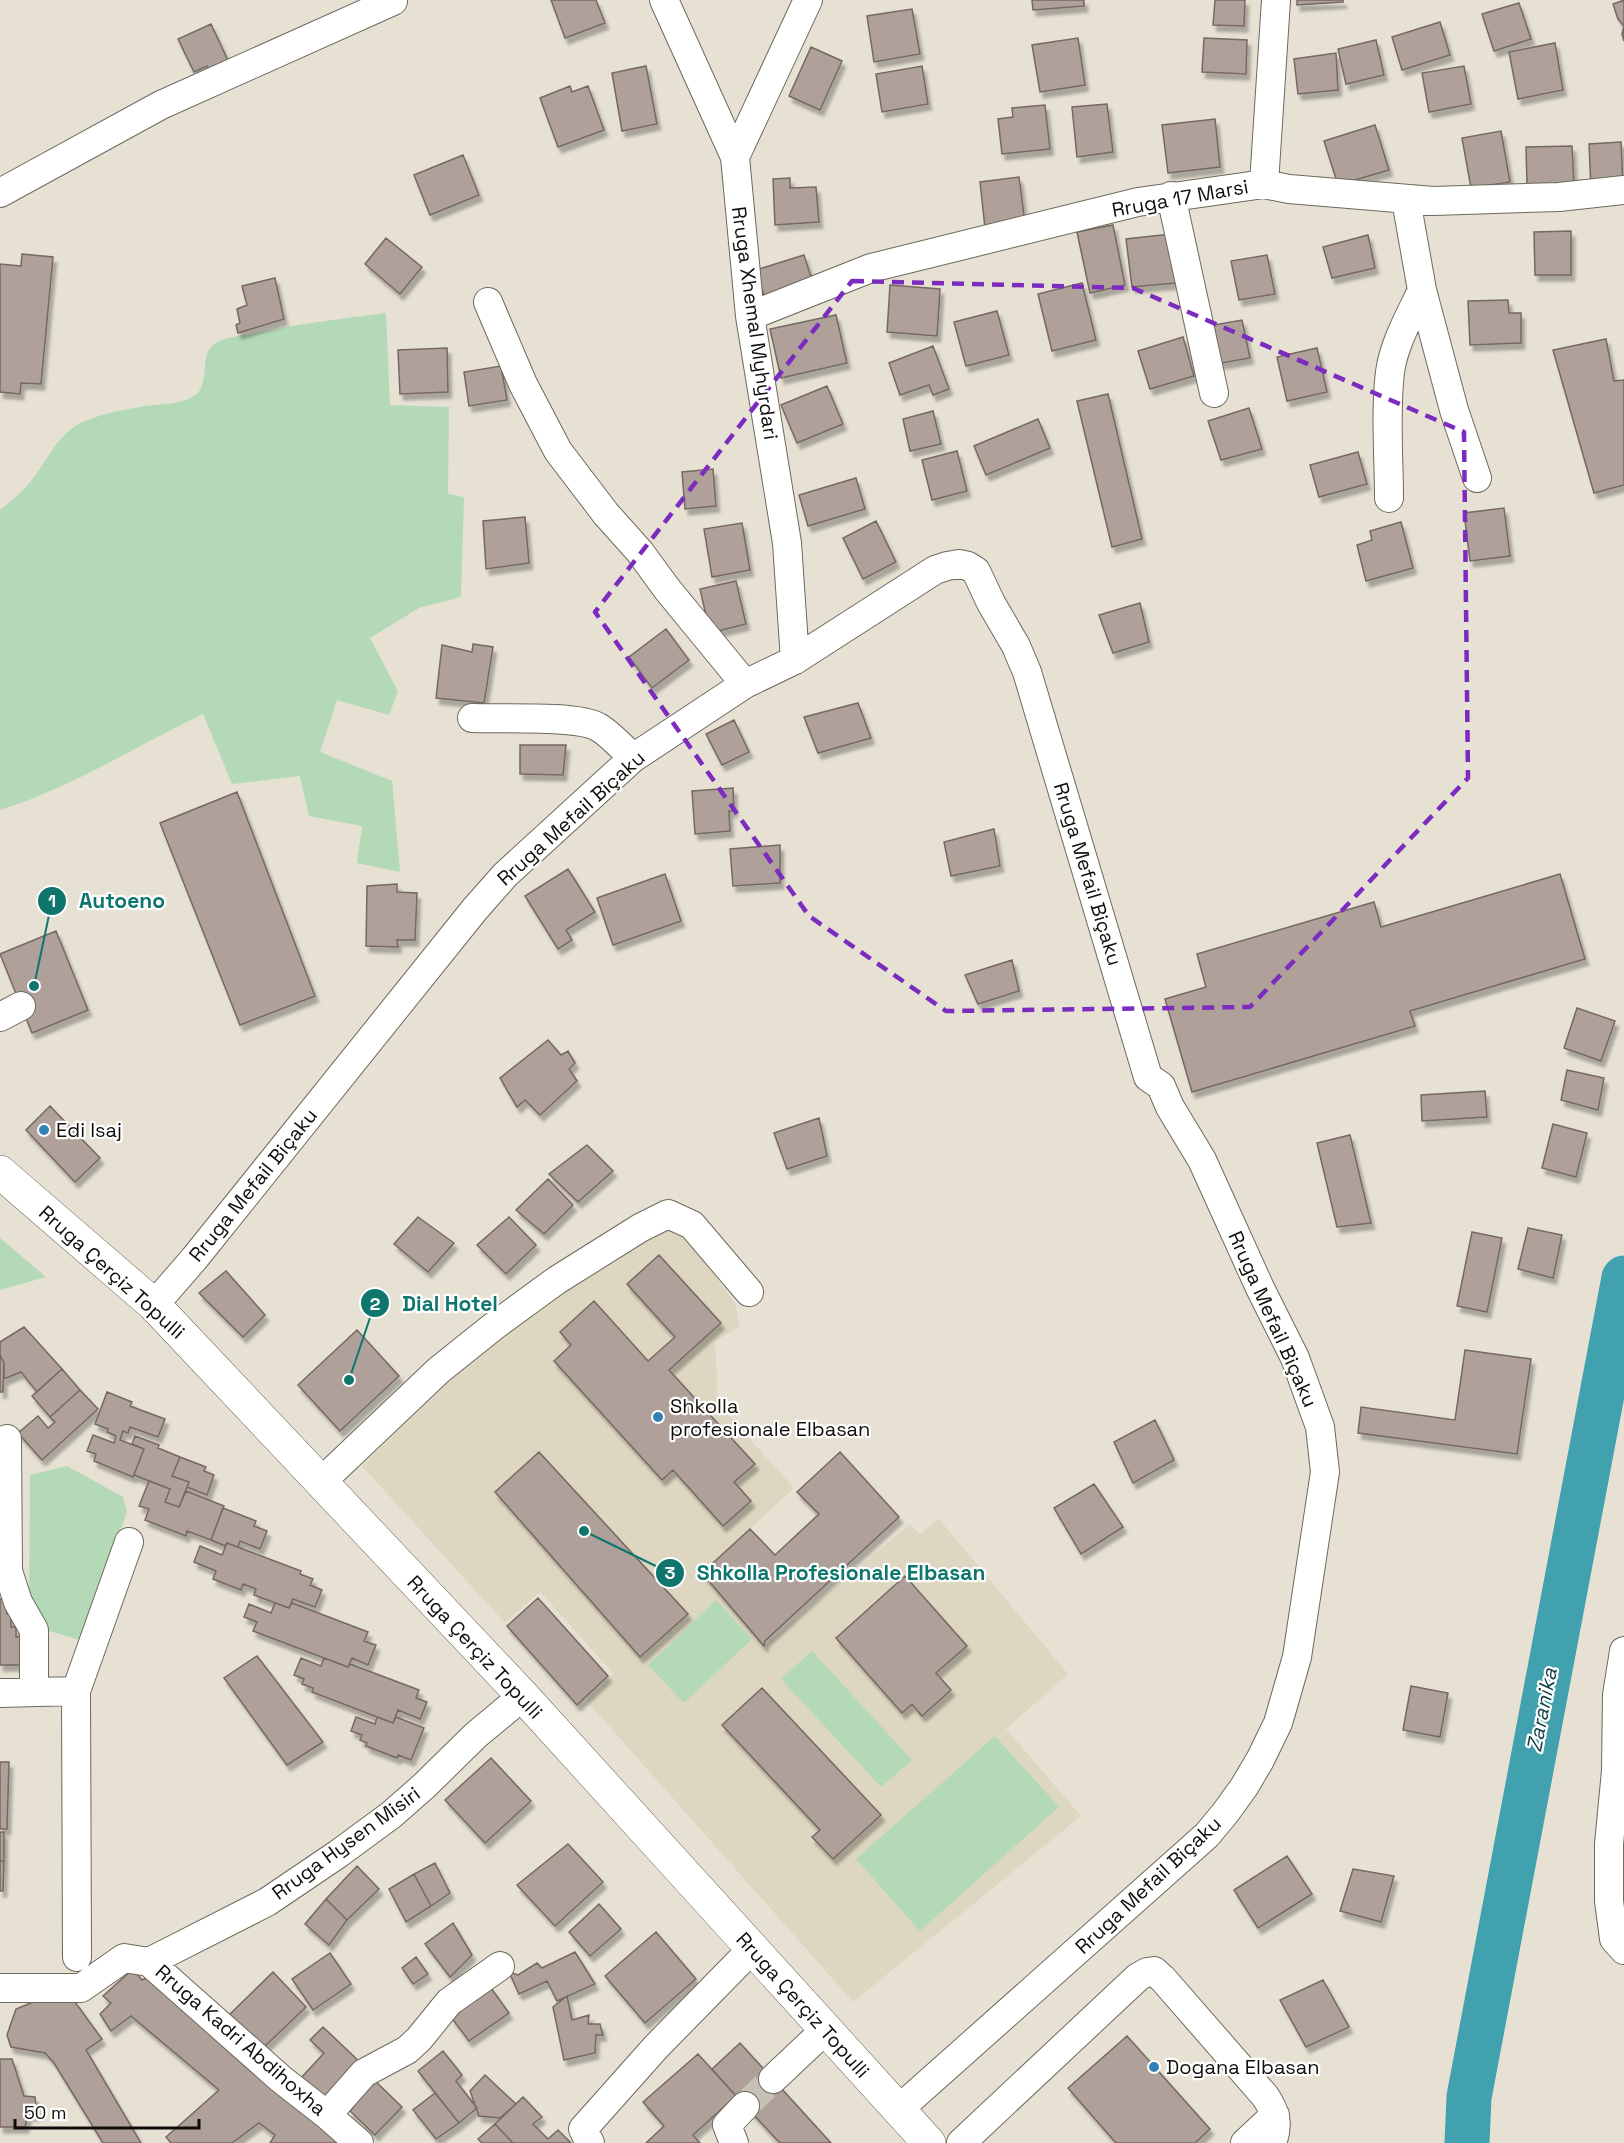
<svg xmlns="http://www.w3.org/2000/svg" width="1624" height="2143" viewBox="0 0 1624 2143" font-family="'Space Grotesk',sans-serif">
  <style>
    .built { fill: #ddd6c0 }
    .green { fill: #b4d9b7 }
    .lines { fill: none; stroke-linecap: round; stroke-linejoin: round }
    .river { stroke: #42a1ae; stroke-width: 45 }
    .building { fill: #afa09a; stroke: #766862; stroke-width: 1.5; filter: url(#shadow) }
    .minor-tunnel { stroke: #c6c1b5; stroke-width: 28; stroke-dasharray: 28 14; stroke-linecap: butt }
    .minor-casing { stroke: #6d695c; stroke-width: 30 }
    .major-casing { stroke: #6d695c; stroke-width: 34 }
    .minor { stroke: #fff; stroke-width: 28 }
    .major { stroke: #fff; stroke-width: 33 }
    .marked { fill: none; stroke: #7b2cbf; stroke-width: 4.5; stroke-dasharray: 12 8; stroke-linejoin: round }
    .poi-dot { fill: #3382b4; stroke: #fff; stroke-width: 2 }
    .labels { text-anchor: middle; stroke-width: 4.5; stroke-linejoin: round; paint-order: stroke }
    .street-label { font-size: 20px; fill: #100e0a; stroke: #fff }
    .poi-label { font-size: 20px; fill: #100e0a; stroke: #fff; text-anchor: start }
    .water-label { font-size: 21px; font-style: italic; fill: #123e44; stroke: #fff }
    .leader { fill: none; stroke: #0f766e; stroke-width: 2 }
    .callout-dot { fill: #0f766e; stroke: #fff; stroke-width: 2 }
    .mark-label { font-size: 18px; text-anchor: middle; font-weight: bold; fill: #fff }
    .callout-label { font-size: 21px; text-anchor: middle; font-weight: bold; fill: #0f766e; stroke: #fff; stroke-width: 4.5; stroke-linejoin: round; paint-order: stroke }
  </style>
  <defs>
    <filter id="shadow"><feDropShadow dx="3.5" dy="6" stdDeviation="1.5" flood-color="#0004"/></filter>
  </defs>
  <rect width="100%" height="100%" fill="#e6e1d3"/>
  <!-- built -->
  <path class="built" d="M669,1226L689,1240L736,1305L739,1327L715,1341L718,1404L794,1488L703,1572L764,1646L910,1524L920,1534L939,1519L1068,1674L1006,1729L1081,1816L853,2002L586,1700L614,1674L540,1592L505,1623L362,1466L506,1325Z"/>
  <!-- green -->
  <path class="green" d="M386,313L390,405L449,407L448,494L464,497L461,597L419,608L370,638L398,691L389,715L337,700L320,752L392,781L400,872L357,863L362,826L309,816L300,776L232,784L203,714C136,746 71,788 0,810V510C8,503 17,497 24,489C47,466 55,431 88,420C105,413 127,409 145,406C162,404 179,405 194,396C211,385 199,359 212,346C222,337 239,336 251,334C296,324 341,319 386,313Z
    M0,1238L46,1277L0,1290Z
    M67,1466L123,1497L127,1512L80,1640L46,1630L29,1600L30,1475Z
    M716,1600L752,1639L684,1703L648,1665Z
    M812,1651L912,1760L881,1787L781,1679Z
    M995,1736L1059,1807L920,1931L856,1859Z"/>
  <g class="lines">
    <!-- river -->
    <path class="river" d="M1467,2143L1469,2097L1624,1278"/>
  </g>
  <!-- building -->
  <path class="building" d="M551,0H596L605,23L565,38Z
    M1032,0H1084V6L1033,10Z
    M1215,0H1245L1244,26L1213,25Z
    M1297,0H1343V2L1297,5Z
    M1624,0V41L1622,34L1624,26L1618,19L1613,4Z
    M1519,3L1531,39L1494,51L1482,14Z
    M912,9L920,54L874,62L867,16Z
    M1440,22L1450,55L1402,70L1392,37Z
    M211,24L231,67L211,76L207,66L194,72L178,39Z
    M1078,38L1085,85L1040,92L1032,45Z
    M1204,38L1247,40L1246,74L1202,72Z
    M1376,40L1384,75L1346,84L1338,49Z
    M1555,43L1563,90L1518,99L1509,52Z
    M811,47L842,61L820,110L789,96Z
    M1336,53L1338,90L1298,94L1294,59Z
    M646,66L657,124L622,131L612,73Z
    M922,66L928,104L882,112L876,74Z
    M1464,66L1471,104L1429,112L1422,73Z
    M570,86L572,92L588,86L604,130L558,147L540,98Z
    M1107,104L1113,152L1077,157L1072,107Z
    M1045,105L1050,149L1002,154L998,119L1013,117L1012,108Z
    M1215,119L1220,167L1168,173L1162,125Z
    M1375,125L1389,170L1338,185L1324,141Z
    M1501,131L1510,182L1471,188L1462,138Z
    M1621,142L1623,188L1591,190L1589,144Z
    M1572,146L1574,184L1527,185L1526,147Z
    M463,155L479,195L430,215L414,175Z
    M1019,177L1025,223L985,228L980,182Z
    M790,178V188L816,187L819,222L775,225L773,179Z
    M1113,225L1125,285L1090,293L1077,232Z
    M1571,231V275H1535L1534,232Z
    M1171,234L1176,283L1132,287L1126,239Z
    M1368,235L1375,268L1332,278L1323,247Z
    M386,238L422,267L400,294L365,264Z
    M22,254L53,257L41,384L21,383L20,394L0,392V264L21,266Z
    M804,255L815,290L767,305L756,270Z
    M1267,255L1275,294L1239,300L1231,261Z
    M275,278L284,319L238,333L236,325L240,323L237,309L247,305L242,286Z
    M1082,283L1096,340L1052,351L1038,294Z
    M890,285L940,289L937,336L887,332Z
    M1508,300L1509,313H1521V343L1470,345L1468,301Z
    M997,311L1009,355L966,366L954,322Z
    M836,315L847,363L781,378L770,329Z
    M1242,320L1250,358L1216,364L1208,326Z
    M1183,337L1194,376L1150,389L1138,351Z
    M1606,339L1614,381L1624,380V485L1594,493L1553,350Z
    M933,346L949,389L933,395L929,385L900,395L889,363Z
    M447,348L448,392L400,394L398,350Z
    M1317,348L1327,392L1287,401L1277,357Z
    M501,366L507,400L469,406L464,372Z
    M827,386L843,424L797,443L781,405Z
    M1108,394L1142,539L1112,547L1077,401Z
    M1249,408L1262,449L1221,460L1208,421Z
    M933,411L941,444L910,451L903,419Z
    M1038,419L1050,448L986,475L974,446Z
    M957,451L967,491L932,500L922,460Z
    M1358,452L1367,484L1319,497L1310,465Z
    M713,469L716,506L685,509L682,472Z
    M856,478L865,509L808,526L799,495Z
    M1504,508L1510,556L1470,561L1464,513Z
    M525,517L529,563L486,569L483,521Z
    M876,521L896,562L863,579L843,538Z
    M1401,522L1413,568L1366,581L1357,545L1372,540L1370,531Z
    M742,523L750,570L712,577L704,529Z
    M736,581L746,624L710,633L700,589Z
    M1140,603L1149,642L1113,653L1099,615Z
    M666,629L689,660L652,688L629,657Z
    M473,644L493,647L484,703L436,698L442,645L472,652Z
    M858,703L871,738L818,753L804,717Z
    M734,720L749,752L722,765L706,734Z
    M520,745H566L563,775L520,774Z
    M733,788L734,811H729L730,831L695,834L692,791Z
    M237,792L315,996L240,1025L160,823Z
    M994,829L1000,866L951,876L944,842Z
    M780,845V883L733,886L730,849Z
    M568,869L595,912L566,930L572,940L558,949L525,896Z
    M665,874L681,921L613,945L597,898Z
    M1560,874L1585,959L1410,1011L1415,1026L1192,1092L1165,999L1206,987L1197,954L1374,902L1381,927Z
    M397,884V892L417,893L415,940H397L398,947L366,946L367,886Z
    M56,931L88,1010L32,1033L0,954Z
    M1012,960L1019,991L978,1004L965,975Z
    M1577,1008L1615,1021L1601,1061L1564,1048Z
    M548,1040L561,1055L568,1051L575,1063L569,1069L577,1081L540,1115L525,1100L517,1107L500,1078Z
    M1567,1070L1604,1078L1598,1110L1561,1100Z
    M1485,1091L1487,1117L1422,1121L1421,1095Z
    M50,1106L100,1158L75,1182L26,1130Z
    M819,1118L827,1156L787,1169L774,1133Z
    M1553,1124L1587,1133L1576,1177L1542,1168Z
    M1350,1135L1371,1223L1337,1227L1317,1143Z
    M587,1145L613,1171L578,1202L549,1174Z
    M548,1179L573,1205L544,1234L516,1210Z
    M418,1217L454,1243L428,1272L394,1244Z
    M509,1217L536,1245L506,1274L477,1245Z
    M1528,1228L1562,1235L1553,1278L1518,1269Z
    M1472,1232L1502,1238L1487,1312L1457,1306Z
    M659,1255L721,1323L669,1370L755,1464L734,1482L751,1501L723,1526L673,1470L662,1480L554,1361L571,1345L560,1332L594,1301L648,1361L675,1337L627,1284Z
    M226,1271L265,1315L243,1337L199,1293Z
    M24,1327L62,1369L37,1392L21,1372L4,1379V1363L0,1355V1342Z
    M357,1330L399,1376L340,1431L298,1385Z
    M1465,1350L1531,1359L1517,1454L1358,1433L1361,1407L1455,1420Z
    M0,1355L4,1363L3,1392H0Z
    M62,1369L80,1390L50,1417L32,1396Z
    M80,1390L98,1409L42,1460L18,1433L38,1416L48,1428L55,1422L50,1417Z
    M107,1392L132,1402L130,1406L165,1419L158,1437L130,1427L128,1433L123,1431L120,1440L144,1449L133,1477L94,1461L96,1454L87,1451L93,1435L114,1443L116,1436L107,1432L108,1429L95,1424Z
    M1155,1420L1174,1460L1133,1483L1114,1442Z
    M135,1436L159,1445L158,1448L180,1457L172,1476L189,1482L179,1507L165,1502L170,1489L134,1475L144,1449L132,1444Z
    M539,1452L688,1614L640,1657L495,1492Z
    M840,1452L899,1517L765,1641L764,1646L702,1573L750,1529L775,1555L819,1514L797,1492Z
    M180,1457L206,1467L204,1471L214,1475L207,1495L187,1487L189,1482L172,1476Z
    M149,1481L170,1489L165,1502L179,1507L186,1491L224,1506L211,1540L187,1531L186,1536L145,1520L149,1509L139,1506Z
    M1094,1484L1123,1527L1081,1554L1054,1508Z
    M223,1508L256,1521L254,1526L267,1531L260,1549L240,1541L238,1547L227,1543L225,1546L211,1540Z
    M227,1543L301,1571L300,1574L313,1579L310,1585L322,1590L315,1607L293,1599L289,1608L254,1595L256,1589L243,1584L241,1590L213,1579L216,1571L194,1562L200,1546L222,1555Z
    M905,1576L967,1646L936,1673L951,1690L922,1716L912,1704L902,1713L836,1638Z
    M538,1598L608,1676L577,1705L507,1626Z
    M0,1599H7V1614H11V1627H16V1637H26L21,1665H0Z
    M275,1603L289,1608L292,1603L368,1632L364,1641L376,1645L368,1665L352,1658L348,1667L253,1631L257,1622L244,1617L249,1604L271,1613Z
    M257,1656L323,1742L287,1765L224,1678Z
    M301,1658L321,1666L324,1658L348,1667L350,1664L419,1690L416,1698L427,1702L420,1719L398,1710L393,1723L312,1692L313,1688L302,1684L304,1679L294,1675Z
    M1411,1686L1448,1693L1440,1737L1403,1730Z
    M762,1688L881,1815L833,1859L812,1837L820,1830L722,1725Z
    M356,1717L375,1724L377,1717L393,1723L396,1717L424,1728L411,1760L398,1755L397,1758L366,1746L367,1743L360,1740L362,1735L351,1731Z
    M491,1758L531,1801L485,1843L445,1800Z
    M0,1762H9L7,1829H0Z
    M0,1832H4V1861H0Z
    M568,1844L603,1882L555,1926L517,1885Z
    M1287,1856L1312,1894L1258,1928L1234,1890Z
    M0,1861H4L3,1891H0Z
    M435,1863L450,1893L431,1906L414,1874Z
    M357,1866L379,1889L347,1920L326,1899Z
    M1353,1869L1394,1876L1381,1922L1340,1911Z
    M414,1874L431,1906L406,1922L389,1889Z
    M326,1899L347,1920L329,1945L305,1924Z
    M599,1904L621,1929L590,1956L569,1932Z
    M453,1923L472,1955L450,1977L425,1944Z
    M656,1932L696,1979L645,2023L605,1976Z
    M575,1952L595,1984L557,2001L547,1981L519,1994L509,1972L518,1975L537,1963L542,1968Z
    M330,1953L351,1984L313,2010L292,1979Z
    M416,1957L428,1974L413,1984L402,1968Z
    M133,1969L142,1980L153,1975L340,2143H270L275,2135L259,2123L232,2143H171L166,2137L219,2090L131,2016L111,2031L100,2014L111,2003L103,1996Z
    M273,1972L306,2007L262,2049L229,2015Z
    M1323,1980L1349,2027L1306,2047L1280,2000Z
    M491,1988L509,2013L469,2041L451,2017Z
    M567,1996L572,2020L589,2015L588,2024H600L603,2035H596L595,2053L564,2060L553,2007Z
    M33,2002H75L102,2039L86,2050L141,2143H103L54,2063L45,2053L11,2047L7,2035L16,2009Z
    M323,2027L364,2066L328,2104L301,2078L324,2053L310,2040Z
    M1127,2036L1210,2129L1195,2143H1116L1068,2088Z
    M740,2043L831,2143H780L736,2096L712,2069Z
    M443,2051L462,2075L456,2081L477,2108L459,2123L418,2071Z
    M698,2054L736,2096L693,2135L700,2143H646L664,2126L643,2102Z
    M0,2059H12L24,2096L35,2097L37,2114L28,2115L25,2127H0Z
    M485,2075L516,2104L500,2118L479,2116L470,2091Z
    M371,2077L402,2107L375,2135L350,2111L355,2105L350,2100Z
    M435,2093L459,2123L436,2139L413,2110Z
    M523,2097L542,2117L533,2124L548,2139L558,2130L571,2143H513L495,2124Z
    M495,2124L513,2143H482L478,2139Z"/>
  <g class="lines">
    <!-- minor-tunnel -->
    <path class="minor-tunnel" d="M745,2106L773,2079"/>
    <!-- minor casing -->
    <g class="minor-casing">
      <path id="minor" d="M664,0L735,157L750,316L787,543L795,660
        M735,157L808,0
        M1264,184L1276,0
        M0,193L161,105L393,1
        M1171,196L1214,393
        M1406,200L1422,290L1454,410L1477,478
        M488,302L523,384L558,451L606,514L640,552L667,589L745,684
        M750,316L871,268L1138,202L1264,184L1289,189L1433,201L1559,197L1624,190
        M1389,498C1389,457 1385,413 1390,372C1394,343 1410,316 1422,290
        M472,718C499,719 578,715 598,727C609,733 624,749 633,758
        M0,1017L21,1006
        M154,1305L194,1259L475,909L505,875L633,758L745,684L795,660L935,570L947,566L959,564L968,566L976,571L991,603L1016,646L1027,672L1148,1077L1161,1086L1170,1107L1202,1160L1260,1288L1295,1358L1320,1427L1325,1472L1297,1657L1278,1723L1260,1760L1244,1787L1226,1812L1207,1835L898,2110
        M7,1439L8,1571L18,1602L34,1630V1692
        M321,1482L439,1370L494,1326L557,1280L640,1228L668,1214L692,1225L749,1292
        M1624,1651L1617,1695L1616,1771L1609,1844V1901L1614,1939L1624,1950
        M0,1693L76,1691
        M77,1957L76,1691L129,1542
        M149,1962L267,1902L338,1854L391,1815L424,1786L476,1735L523,1696
        M149,1962L281,2079L327,2115L359,2143
        M0,1988H81L124,1958L149,1962
        M773,2079L825,2030
        M327,2115L364,2073L407,2050L419,2039L449,2002L500,1966
        M590,2143L583,2129L656,2047L752,1949
        M734,2143L727,2125L745,2106
        M961,2143L1138,1977L1147,1972L1154,1971L1163,1979L1265,2096C1276,2112 1279,2125 1272,2143
        M1245,2143L1275,2115"/>
    </g>
    <!-- major casing -->
    <g class="major-casing">
      <path id="major" d="M0,1172L154,1305L523,1696L929,2143"/>
    </g>
    <!-- minor -->
    <use href="#minor" class="minor"/>
    <!-- major -->
    <use href="#major" class="major"/>
  </g>
  <!-- marked area -->
  <path class="marked" d="M852,281L1133,288L1464,432L1468,778L1250,1007L946,1011L809,916L595,612Z"/>
  <!-- markers -->
  <g class="poi-dot">
    <circle cx="44" cy="1130" r="6"/>
    <circle cx="658" cy="1417" r="6"/>
    <circle cx="1154" cy="2067" r="6"/>
  </g>
  <g class="labels">
    <!-- street labels -->
    <g class="street-label">
      <text transform="translate(1180 198) rotate(-10)" y="7">Rruga 17 Marsi</text>
      <text transform="translate(755 323) rotate(82)" y="7">Rruga Xhemal Myhyrdari</text>
      <text transform="translate(571 818) rotate(-42)" y="7">Rruga Mefail Biçaku</text>
      <text transform="translate(1088 874) rotate(73)" y="7">Rruga Mefail Biçaku</text>
      <text transform="translate(253 1185) rotate(-51)" y="7">Rruga Mefail Biçaku</text>
      <text transform="translate(112 1272) rotate(42)" y="7">Rruga Çerçiz Topulli</text>
      <text transform="translate(1273 1319) rotate(66)" y="7">Rruga Mefail Biçaku</text>
      <text transform="translate(475 1647) rotate(47)" y="7">Rruga Çerçiz Topulli</text>
      <text transform="translate(346 1843) rotate(-36)" y="7">Rruga Hysen Misiri</text>
      <text transform="translate(1148 1885) rotate(-43)" y="7">Rruga Mefail Biçaku</text>
      <text transform="translate(803 2005) rotate(48)" y="7">Rruga Çerçiz Topulli</text>
      <text transform="translate(241 2040) rotate(41)" y="7">Rruga Kadri Abdihoxha</text>
    </g>
    <!-- poi labels -->
    <g class="poi-label">
      <text x="56" y="1137">Edi Isaj</text>
      <text x="670" y="1413">Shkolla<tspan x="670" dy="23">profesionale Elbasan</tspan></text>
      <text x="1166" y="2074">Dogana Elbasan</text>
    </g>
    <!-- water labels -->
    <g class="water-label">
      <text transform="translate(1542 1710) rotate(-79)" y="7">Zaranika</text>
    </g>
  </g>
  <!-- callouts -->
  <path class="leader" d="M34 986L52 901M349 1380L375 1303M584 1531L670 1573"/>
  <g class="callout-dot">
    <circle cx="34" cy="986" r="6"/>
    <circle cx="349" cy="1380" r="6"/>
    <circle cx="584" cy="1531" r="6"/>
    <circle cx="52" cy="901" r="15"/>
    <circle cx="375" cy="1303" r="15"/>
    <circle cx="670" cy="1573" r="15"/>
  </g>
  <g class="mark-label">
    <text x="52" y="907">1</text>
    <text x="375" y="1310">2</text>
    <text x="670" y="1579">3</text>
  </g>
  <g class="callout-label">
    <text x="122" y="908">Autoeno</text>
    <text x="450" y="1311">Dial Hotel</text>
    <text x="841" y="1580">Shkolla Profesionale Elbasan</text>
  </g>
  <!-- scale -->
  <path d="M15 2119v9h184v-9" fill="none" stroke="#100e0a" stroke-width="3"/>
  <text x="24" y="2119" font-size="18" fill="#100e0a" stroke="#ffffff" stroke-width="4.5" paint-order="stroke">50 m</text>
</svg>
